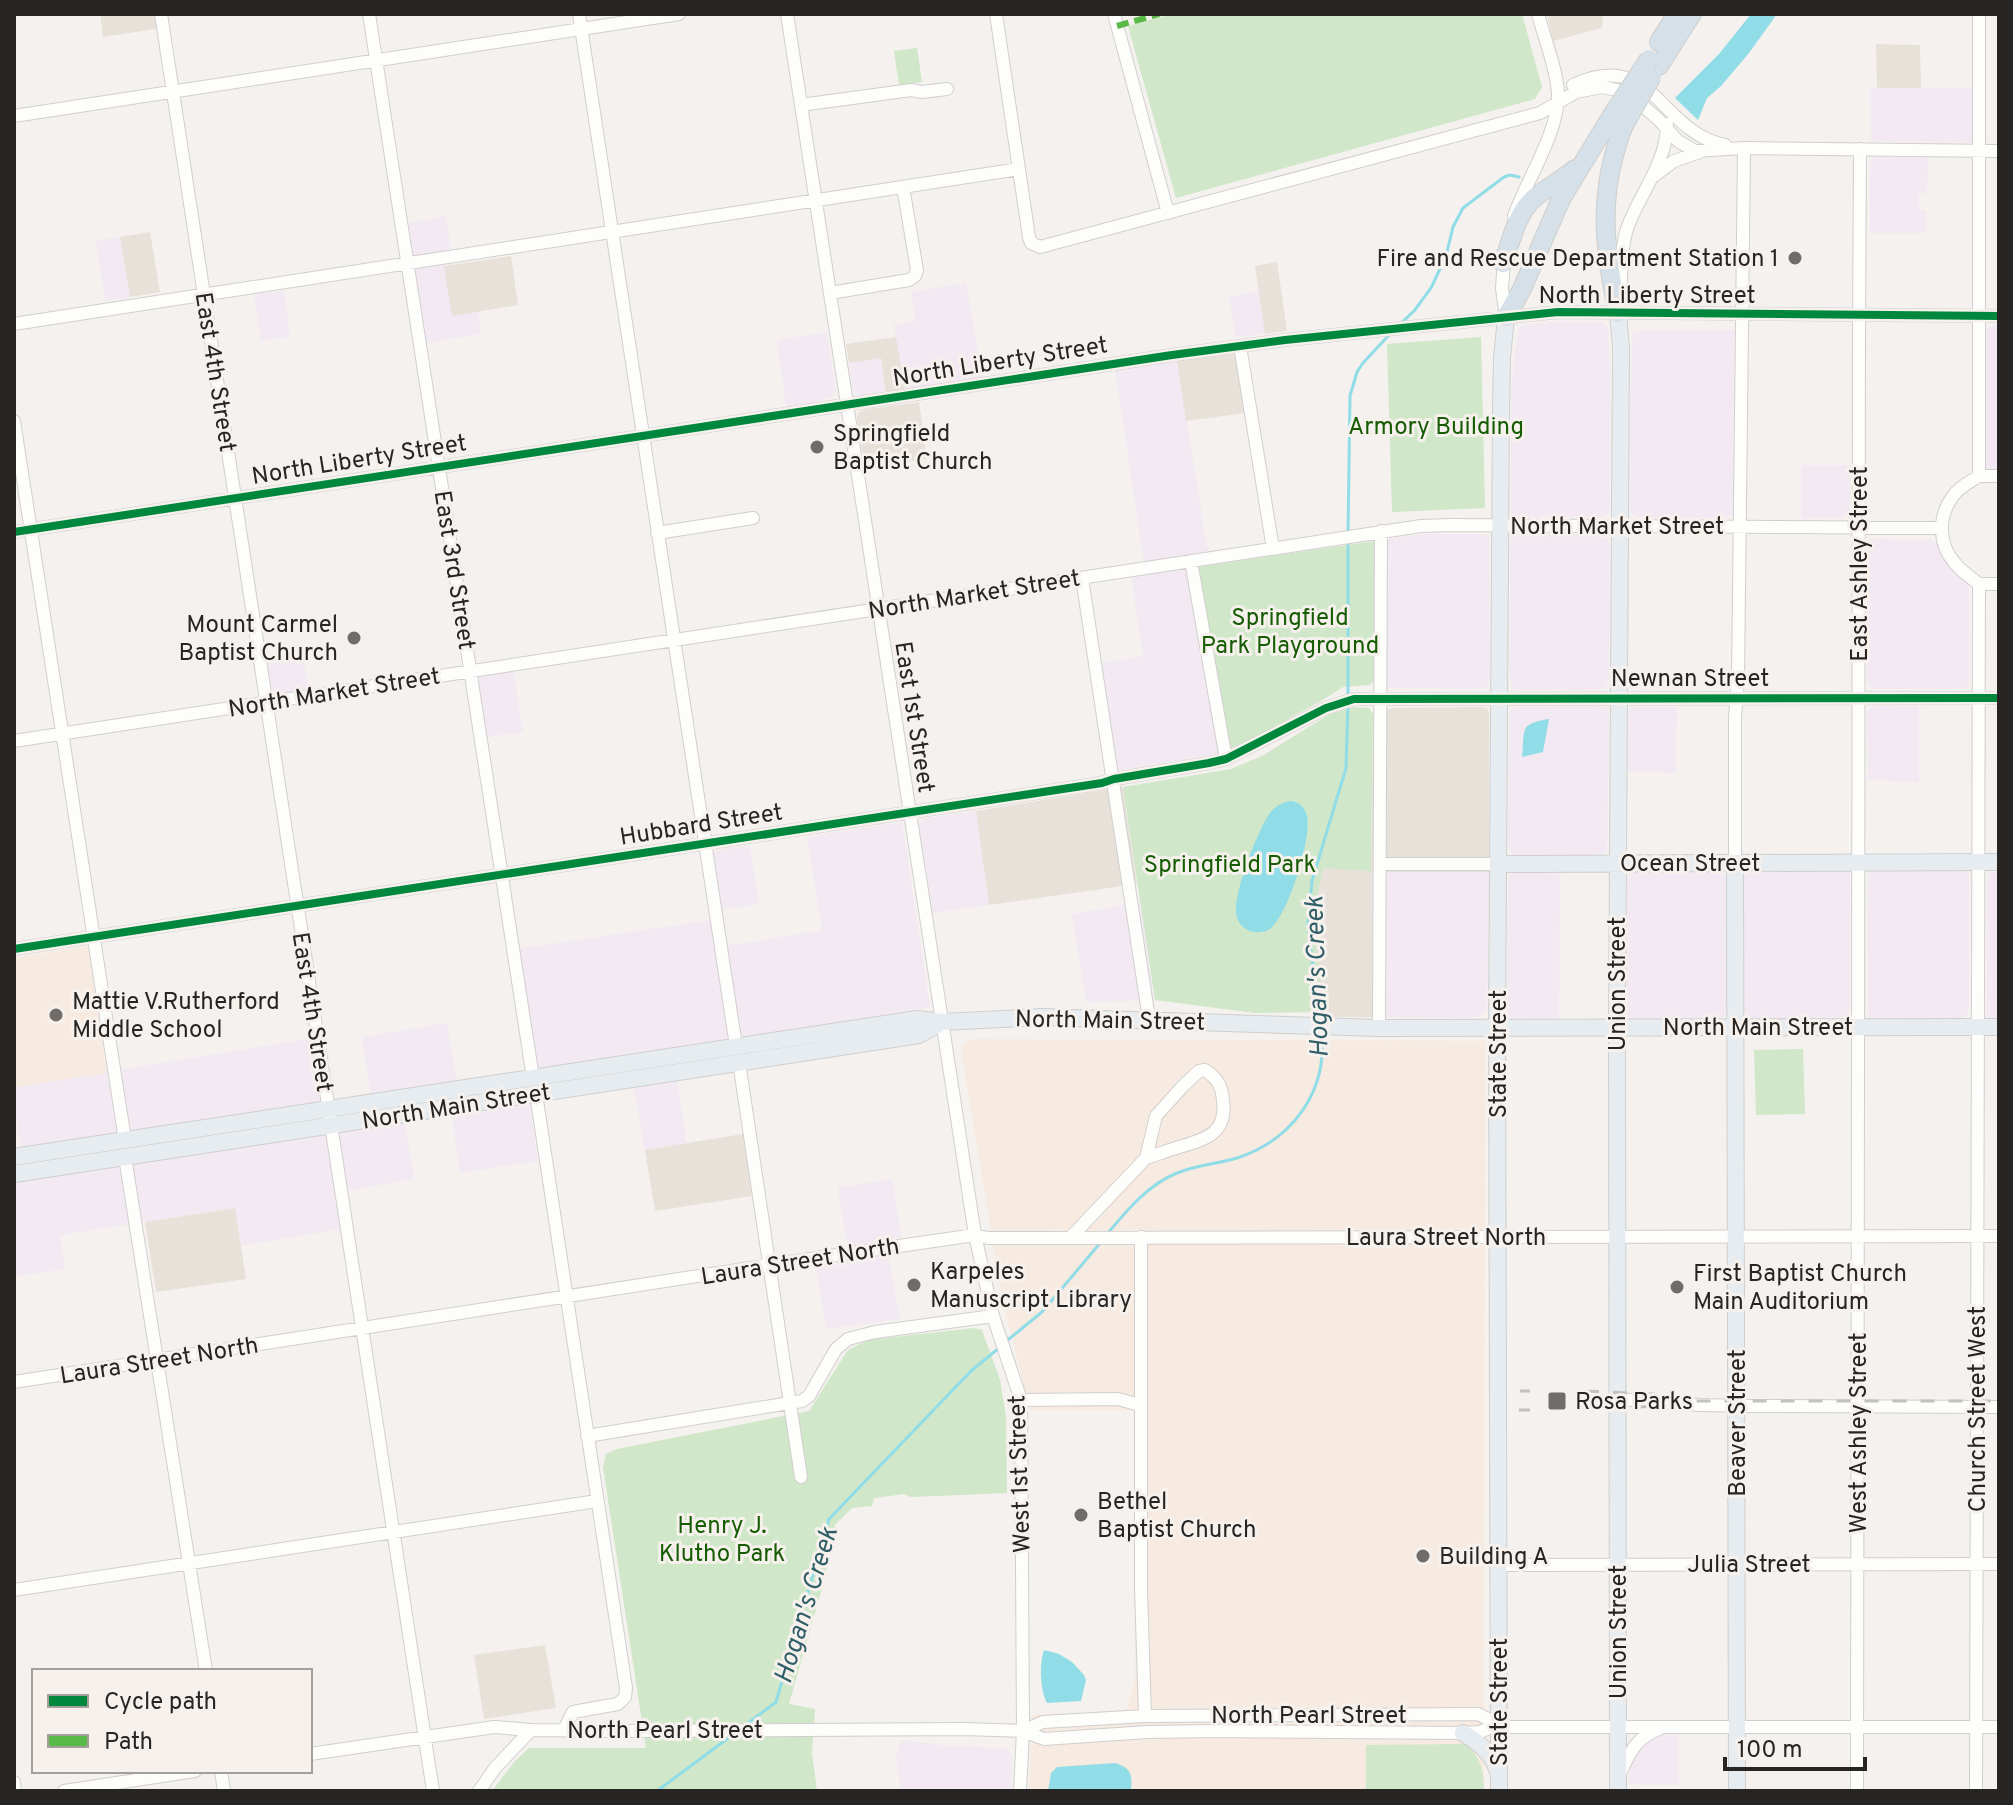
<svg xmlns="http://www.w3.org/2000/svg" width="2013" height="1805" viewBox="0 0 2013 1805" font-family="Overpass,sans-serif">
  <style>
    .commercial { fill: #f2e9f2 }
    .built { fill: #e7e1d9 }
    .education { fill: #f7eae0 }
    .green { fill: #d0e7c9 }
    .water { fill: #90dce7 }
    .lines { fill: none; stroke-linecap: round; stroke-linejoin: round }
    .stream { stroke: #90dce7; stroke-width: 3 }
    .minor-casing { stroke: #d1cfcd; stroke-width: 14 }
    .major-casing { stroke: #d0cfcd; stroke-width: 18 }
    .highway-casing { stroke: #d0cfcd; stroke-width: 20 }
    .minor { stroke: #fdfdfc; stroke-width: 12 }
    .major { stroke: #e6ecf0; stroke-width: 16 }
    .highway { stroke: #d5e0e8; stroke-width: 18 }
    .rail { stroke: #c1c1c0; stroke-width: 3; stroke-dasharray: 14 14; stroke-linecap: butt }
    .highway-bridge-casing { stroke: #d0cfcd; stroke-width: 20; stroke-linecap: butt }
    .highway-bridge { stroke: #d5e0e8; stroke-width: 18 }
    .quiet { stroke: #58b947; stroke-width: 6; stroke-dasharray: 12 6; stroke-linecap: butt }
    .cycleway-casing { stroke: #f6f1ec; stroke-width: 13 }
    .cycleway { stroke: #00873e; stroke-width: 8 }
    .poi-dot { fill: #6f6c6a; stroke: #f6f1ec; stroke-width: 3 }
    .labels { text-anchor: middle; stroke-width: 6; stroke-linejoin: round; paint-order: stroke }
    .poi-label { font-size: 24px; fill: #272523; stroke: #f6f1ec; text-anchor: start }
    .street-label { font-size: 24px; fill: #272523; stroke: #f6f1ec }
    .park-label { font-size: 24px; fill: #155c03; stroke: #f6f1ec }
    .water-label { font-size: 26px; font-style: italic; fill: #305f67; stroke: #f6f1ec }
  </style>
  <rect width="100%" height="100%" fill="#f4f1ee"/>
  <!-- commercial -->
  <path class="commercial" d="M1870,88H1984V143L1871,141Z
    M1875,157L1928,158L1927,193H1919V210H1926V233H1870V166L1872,159Z
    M446,216L453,265L445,266L452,315L478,312L481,334L426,343L408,223Z
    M120,237L130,297L105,301L96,241Z
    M966,283L983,378L905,389L894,325L916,321L911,292Z
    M1259,290L1265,334L1236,337L1229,297Z
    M284,291L290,337L261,341L254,295Z
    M1562,321L1602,322L1608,327L1610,370V507L1609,514L1602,517H1517L1512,513L1511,504V389L1518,330L1524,325Z
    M1999,324V480L1985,479L1984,331L1988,327Z
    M1734,330L1733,509L1732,514L1728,517L1723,518L1638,517L1633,515L1630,509V399L1633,331Z
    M827,332L836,392L832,397L805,405L786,407L777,340Z
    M881,358L886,393L861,396L856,394L852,388L849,363Z
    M1177,360L1208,554L1144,563L1115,369Z
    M1801,465H1850V509L1848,514L1841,518L1801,519Z
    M1426,534H1481L1487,536L1489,538L1490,680L1485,689L1391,688L1374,681L1375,541Z
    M1517,534H1598L1608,537L1610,543L1609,682L1605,688L1600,690H1517L1512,688L1510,682V543L1513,536Z
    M1878,539L1931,540L1938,546L1949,565L1967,579L1969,585V683L1968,686L1964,689H1873L1869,686L1867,681L1868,546L1870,540Z
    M1197,567L1229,748L1219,754L1118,770L1102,663L1143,656L1131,576Z
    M303,652L308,690L271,696L265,657Z
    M513,669L523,732L486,737L477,675Z
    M1602,706L1608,709L1609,715L1607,851L1600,855H1517L1512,854L1508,847L1509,714L1511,709L1519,707Z
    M1874,706H1919V782L1868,780L1867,715L1869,708Z
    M1635,707H1677L1676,773L1628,772V715L1629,709Z
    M976,811L989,905L933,913L919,826L921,821L926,818Z
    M902,822L930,1007L891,1014L887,1018L538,1072L518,949L723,918L727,946L822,930L807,837Z
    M750,846L759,904L722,910L712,851Z
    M1848,870L1850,872L1849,1017L1752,1019L1748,1017L1744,1010V875L1752,871Z
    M1371,871L1489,872L1487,1007L1484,1013L1472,1018L1372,1017Z
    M1516,871H1560L1559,1020L1514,1019L1509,1015L1507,1011L1508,880L1510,874Z
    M1637,871H1719L1724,874L1727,881V1010L1725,1016L1719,1019H1635L1629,1017L1627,1011V879L1630,874Z
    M1875,871H1961L1967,872L1969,878V1009L1967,1015L1961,1019H1872L1868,1016V873Z
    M1992,872H1999V1018H1988L1986,1016L1987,879L1988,874Z
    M1140,902L1155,1000L1086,1002L1072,914Z
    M447,1023L457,1084L371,1097L362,1037Z
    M312,1038L321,1105L21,1151L14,1101V1087Z
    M677,1080L687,1143L645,1150L634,1087Z
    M529,1100L538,1161L460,1173L451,1111Z
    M404,1119L414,1179L334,1193L340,1229L241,1246L234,1208L60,1235L65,1269L14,1277V1178Z
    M892,1179L902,1237L886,1240L900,1319L826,1329L816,1266L850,1261L838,1188Z
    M1655,1735H1678L1679,1785L1628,1784L1630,1764L1633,1754Z
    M902,1740L949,1746L1006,1748L1012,1755L1011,1791H901L896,1756Z"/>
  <!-- built -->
  <path class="built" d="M100,14H166L168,27L103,37Z
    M1547,14H1603L1602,28L1553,41Z
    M1876,44L1920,45L1921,88H1877Z
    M150,232L160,292L130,297L120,237Z
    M511,256L518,305L452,316L444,266Z
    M1277,262L1287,331L1265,334L1255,266Z
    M896,337L905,389L886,393L881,358L849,363L846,344Z
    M1237,352L1246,413L1186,421L1177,360Z
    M919,402L927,459L865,468L857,418L858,413L862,410Z
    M1482,707L1487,708L1489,713V872H1372V1017H1334L1324,1012L1315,939L1318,895L1323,867L1371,871L1373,714L1392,708Z
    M1123,787L1137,884L989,905L976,811Z
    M743,1134L752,1196L655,1211L645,1150Z
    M235,1208L246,1279L156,1292L145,1222Z
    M545,1645L556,1708L484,1719L474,1655Z"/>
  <!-- education -->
  <path class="education" d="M88,946L107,1073L14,1087V958Z
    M973,1039L1485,1041L1484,1791H1029L1032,1715L1126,1710L1135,1680L1134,1410H1030L1003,1302L961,1051L965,1043Z"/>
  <!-- green -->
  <path class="green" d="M1171,14H1522L1542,87L1535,99L1176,198L1128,26Z
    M917,48L922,82L899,85L894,51Z
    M1481,337L1485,508L1392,512L1387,344Z
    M1375,541L1374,681L1370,685L1343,687L1321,701L1239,746L1229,748L1197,567Z
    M1354,707L1369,708L1373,714L1371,871L1323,868L1318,895L1315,939L1324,1012L1255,1013L1155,1000L1123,787L1231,769L1262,756L1330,714Z
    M1803,1049L1805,1114L1756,1115L1754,1050Z
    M974,1328L982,1330L1000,1380L1006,1417L1007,1493L911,1497L904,1494L874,1498L872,1506L852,1508L835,1525L823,1585L789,1704L815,1709L812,1753L817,1791H492L515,1761L529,1748H646L603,1467L606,1454L617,1449L809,1411L848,1350L868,1340Z
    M1466,1744C1481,1758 1484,1771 1484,1791H1366V1745Z"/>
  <!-- water -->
  <path class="water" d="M1751,14H1777L1749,53L1721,86L1707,98L1698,120L1675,98L1719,54Z
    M1549,719L1543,752L1522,757C1525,730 1518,724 1549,719Z
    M1291,801C1299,802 1305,807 1307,816C1312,837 1288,919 1268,930C1263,933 1255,933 1250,931C1242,928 1236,920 1236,912C1234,892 1258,829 1270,813C1276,806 1282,802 1291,801Z
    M1044,1650L1059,1654L1072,1662L1084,1675L1086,1680L1081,1701L1047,1703C1040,1690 1039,1664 1044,1650Z
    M1115,1763C1132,1768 1132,1775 1131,1791H1048L1051,1773L1057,1767Z"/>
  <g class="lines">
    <!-- stream -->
    <path class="stream" d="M1400,324L1414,311L1431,288L1446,256L1453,227L1463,208L1504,177L1510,175L1519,177
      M1348,534L1350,396L1357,372L1363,363L1389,335
      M1348,698V541
      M1319,1020L1308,924L1312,881L1346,768L1348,705
      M1108,1233C1127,1210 1149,1184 1177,1173C1196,1165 1217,1164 1237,1158C1292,1140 1329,1091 1321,1032
      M1004,1343L1042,1312L1101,1242
      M743,1727L776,1702L829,1519L971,1371L999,1348
      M657,1791L731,1736"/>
    <!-- minor casing -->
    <g class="minor-casing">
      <path id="minor" d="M161,14L433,1791
        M369,14L533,1078
        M579,14L736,1046
        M787,14L975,1235L993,1316L1021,1400L1023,1731L1020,1791
        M996,14L1029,237L1031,243L1040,247L1540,113L1576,92L1602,87L1617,90L1634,98L1659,120L1678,141L1695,151L1744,148L1999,151
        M1114,14L1168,213
        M1573,85C1654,47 1660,133 1725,145
        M801,105L911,90L922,92L947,89
        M14,116L679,14
        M1654,176L1674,161L1700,152
        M1514,216C1527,179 1559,132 1558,93C1557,70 1544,37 1538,14
        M1504,257L1502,289L1506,317
        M830,293L909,280L915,276L917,270L903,187
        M1620,297C1622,276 1620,250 1627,229C1639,194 1667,163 1667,124
        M14,324L1019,169
        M1240,346L1273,549
        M14,421L125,1140
        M1979,476H1999
        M14,532L1172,355L1285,340L1558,312L1999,316
        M657,533L753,518
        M1191,561L1226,759
        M1082,578L1149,1019
        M1979,584C1970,577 1961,571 1954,562C1938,543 1938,516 1953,496C1959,487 1970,482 1979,476V14
        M1979,584H1999
        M14,741L1421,526L1452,525L1940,528
        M1735,863V717L1738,680L1744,148
        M1381,864H1498
        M14,949L1102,783L1114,779L1209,763L1226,759L1326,708L1354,699L1999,698
        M1379,1028L1381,531
        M739,1062L801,1477
        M536,1094L626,1688L625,1697L618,1704L573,1712L564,1730
        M125,1157L206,1671
        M1071,1237L1146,1158L1156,1116L1183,1086L1199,1071L1205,1070C1218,1079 1222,1086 1223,1101C1228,1135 1202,1140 1176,1148C1166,1151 1156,1155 1146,1158
        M1141,1237V1589L1145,1716
        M14,1382L782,1263L975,1235L988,1238L1999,1236
        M1617,1399L1700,1405L1749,1406L1999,1407
        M1021,1400L1118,1399L1140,1405
        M587,1436L802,1401L809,1396L836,1349L848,1339L875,1332L993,1316
        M1498,1565L1999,1564
        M14,1590L597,1501
        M1023,1731L1043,1722L1145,1716L1478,1714L1498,1724L1511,1727H1999
        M310,1754L494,1727L531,1730L624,1731L964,1729L1023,1731L1044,1739L1147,1732L1215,1731L1463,1733L1480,1732L1498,1724
        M221,1771L224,1791
        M1620,1773C1630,1753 1636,1737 1659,1729
        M14,1782L15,1791
        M64,1791L195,1771
        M479,1791L495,1768L531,1730
        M1857,1791L1859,335L1860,149
        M1976,1791L1979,584"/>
    </g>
    <!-- major casing -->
    <g class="major-casing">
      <path id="major" d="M1618,313L1621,348L1617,1027L1618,1791
        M1735,863L1737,1791
        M1498,864L1999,862
        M14,1157L917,1019L942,1022L1042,1017L1379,1028L1999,1027
        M14,1174L919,1035L942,1022
        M1463,1733C1478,1742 1491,1752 1497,1769
        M1499,1791L1497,1028L1501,410L1502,358L1506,317"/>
    </g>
    <!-- highway casing -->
    <g class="highway-casing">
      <path id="highway" d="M1659,42L1677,14
        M1659,66L1692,14
        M1503,263C1511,242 1516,215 1533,199C1546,188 1562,180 1575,169
        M1618,313C1603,246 1598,190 1624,125
        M1506,317L1522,289L1561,199L1611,117"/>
    </g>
    <!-- minor -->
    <use href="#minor" class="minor"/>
    <!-- major -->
    <use href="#major" class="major"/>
    <!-- highway -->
    <use href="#highway" class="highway"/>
    <!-- rail -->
    <path class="rail" d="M1520,1391H1530
      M1585,1391L1673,1395
      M1519,1410H1530
      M1585,1410L1633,1408L1695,1401H1999"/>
    <!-- highway-bridge casing -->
    <g class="highway-bridge-casing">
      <path id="highway-bridge" d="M1611,117L1649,59
        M1624,125L1652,76"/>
    </g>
    <!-- highway-bridge -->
    <use href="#highway-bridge" class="highway-bridge"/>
    <!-- quiet -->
    <path class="quiet" d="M1117,26L1159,14"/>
    <!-- cycleway casing -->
    <g class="cycleway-casing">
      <path id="cycleway" d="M14,532L1172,355L1285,340L1558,312L1999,316
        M14,949L1102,783L1114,779L1209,763L1226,759L1326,708L1354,699L1999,698"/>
    </g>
    <!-- cycleway -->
    <use href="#cycleway" class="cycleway"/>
  </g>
  <!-- markers -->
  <g class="poi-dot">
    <circle cx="1795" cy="258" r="8"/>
    <circle cx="817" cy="447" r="8"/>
    <circle cx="354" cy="638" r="8"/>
    <circle cx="56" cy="1015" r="8"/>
    <circle cx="914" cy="1285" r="8"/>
    <circle cx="1677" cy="1287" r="8"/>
    <rect x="1547" y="1391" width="20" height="20" rx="4"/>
    <circle cx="1081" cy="1515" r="8"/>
    <circle cx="1423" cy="1556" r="8"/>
  </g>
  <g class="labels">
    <!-- poi labels -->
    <g class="poi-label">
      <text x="1779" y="266" text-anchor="end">Fire and Rescue Department Station 1</text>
      <text x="833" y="441">Springfield<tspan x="833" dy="28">Baptist Church</tspan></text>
      <text x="338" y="632" text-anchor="end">Mount Carmel<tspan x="338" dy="28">Baptist Church</tspan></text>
      <text x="72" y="1009">Mattie V.Rutherford<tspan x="72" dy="28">Middle School</tspan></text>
      <text x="930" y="1279">Karpeles<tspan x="930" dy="28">Manuscript Library</tspan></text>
      <text x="1693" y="1281">First Baptist Church<tspan x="1693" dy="28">Main Auditorium</tspan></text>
      <text x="1575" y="1409">Rosa Parks</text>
      <text x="1097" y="1509">Bethel<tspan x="1097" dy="28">Baptist Church</tspan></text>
      <text x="1439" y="1564">Building A</text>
    </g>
    <!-- street labels -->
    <g class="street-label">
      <text x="1647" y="303">North Liberty Street</text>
      <text transform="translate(1000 361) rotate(-9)" y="8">North Liberty Street</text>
      <text transform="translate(216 372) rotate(81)" y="8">East 4th Street</text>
      <text transform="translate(359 459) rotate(-9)" y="8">North Liberty Street</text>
      <text x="1617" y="534">North Market Street</text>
      <text transform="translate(1859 564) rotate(-90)" y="8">East Ashley Street</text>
      <text transform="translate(455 570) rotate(81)" y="8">East 3rd Street</text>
      <text transform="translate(974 594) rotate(-9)" y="8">North Market Street</text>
      <text x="1690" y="686">Newnan Street</text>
      <text transform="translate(334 692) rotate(-9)" y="8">North Market Street</text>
      <text transform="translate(915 717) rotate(81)" y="8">East 1st Street</text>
      <text transform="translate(701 824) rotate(-9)" y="8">Hubbard Street</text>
      <text x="1690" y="871">Ocean Street</text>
      <text transform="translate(1617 984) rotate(-90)" y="8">Union Street</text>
      <text transform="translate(313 1012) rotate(81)" y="8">East 4th Street</text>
      <text transform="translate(1110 1020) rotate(1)" y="8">North Main Street</text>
      <text x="1758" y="1035">North Main Street</text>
      <text transform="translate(1498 1054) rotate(-90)" y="8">State Street</text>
      <text transform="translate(456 1106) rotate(-9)" y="8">North Main Street</text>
      <text x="1446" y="1245">Laura Street North</text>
      <text transform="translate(800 1261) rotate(-9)" y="8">Laura Street North</text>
      <text transform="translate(159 1360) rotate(-9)" y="8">Laura Street North</text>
      <text transform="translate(1977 1409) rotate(-90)" y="8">Church Street West</text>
      <text transform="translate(1737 1423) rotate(-90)" y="8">Beaver Street</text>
      <text transform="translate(1858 1433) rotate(-90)" y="8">West Ashley Street</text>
      <text transform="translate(1019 1474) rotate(-92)" y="8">West 1st Street</text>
      <text x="1749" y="1572">Julia Street</text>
      <text transform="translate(1618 1632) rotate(-90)" y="8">Union Street</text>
      <text transform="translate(1499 1702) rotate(-90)" y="8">State Street</text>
      <text x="1309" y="1723">North Pearl Street</text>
      <text x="665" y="1738">North Pearl Street</text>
    </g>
    <!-- park labels -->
    <g class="park-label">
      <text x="1436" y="434">Armory Building</text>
      <text x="1290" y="625">Springfield<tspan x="1290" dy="28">Park Playground</tspan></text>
      <text x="1230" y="872">Springfield Park</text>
      <text x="722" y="1533">Henry J.<tspan x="722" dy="28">Klutho Park</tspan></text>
    </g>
    <!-- water labels -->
    <g class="water-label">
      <text transform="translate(1316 977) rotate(-92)" y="9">Hogan's Creek</text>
      <text transform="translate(805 1605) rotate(-73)" y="9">Hogan's Creek</text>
    </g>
  </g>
  <!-- border -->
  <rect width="2013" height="1805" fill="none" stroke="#272523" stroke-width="32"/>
  <!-- legend -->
  <rect x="32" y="1669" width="280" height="104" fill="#f6f1ec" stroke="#a39f9c" stroke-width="2"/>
  <rect x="48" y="1695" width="40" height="12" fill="#00873e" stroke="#a39f9c" stroke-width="2"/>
  <text x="104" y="1709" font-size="24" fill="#272523">Cycle path</text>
  <rect x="48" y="1735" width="40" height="12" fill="#58b947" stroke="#a39f9c" stroke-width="2"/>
  <text x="104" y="1749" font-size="24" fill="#272523">Path</text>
  <!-- scale -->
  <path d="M1725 1757v12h140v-12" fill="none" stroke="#272523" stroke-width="4"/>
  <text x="1737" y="1757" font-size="24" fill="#272523" stroke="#f6f1ec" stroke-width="6" paint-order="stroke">100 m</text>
</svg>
